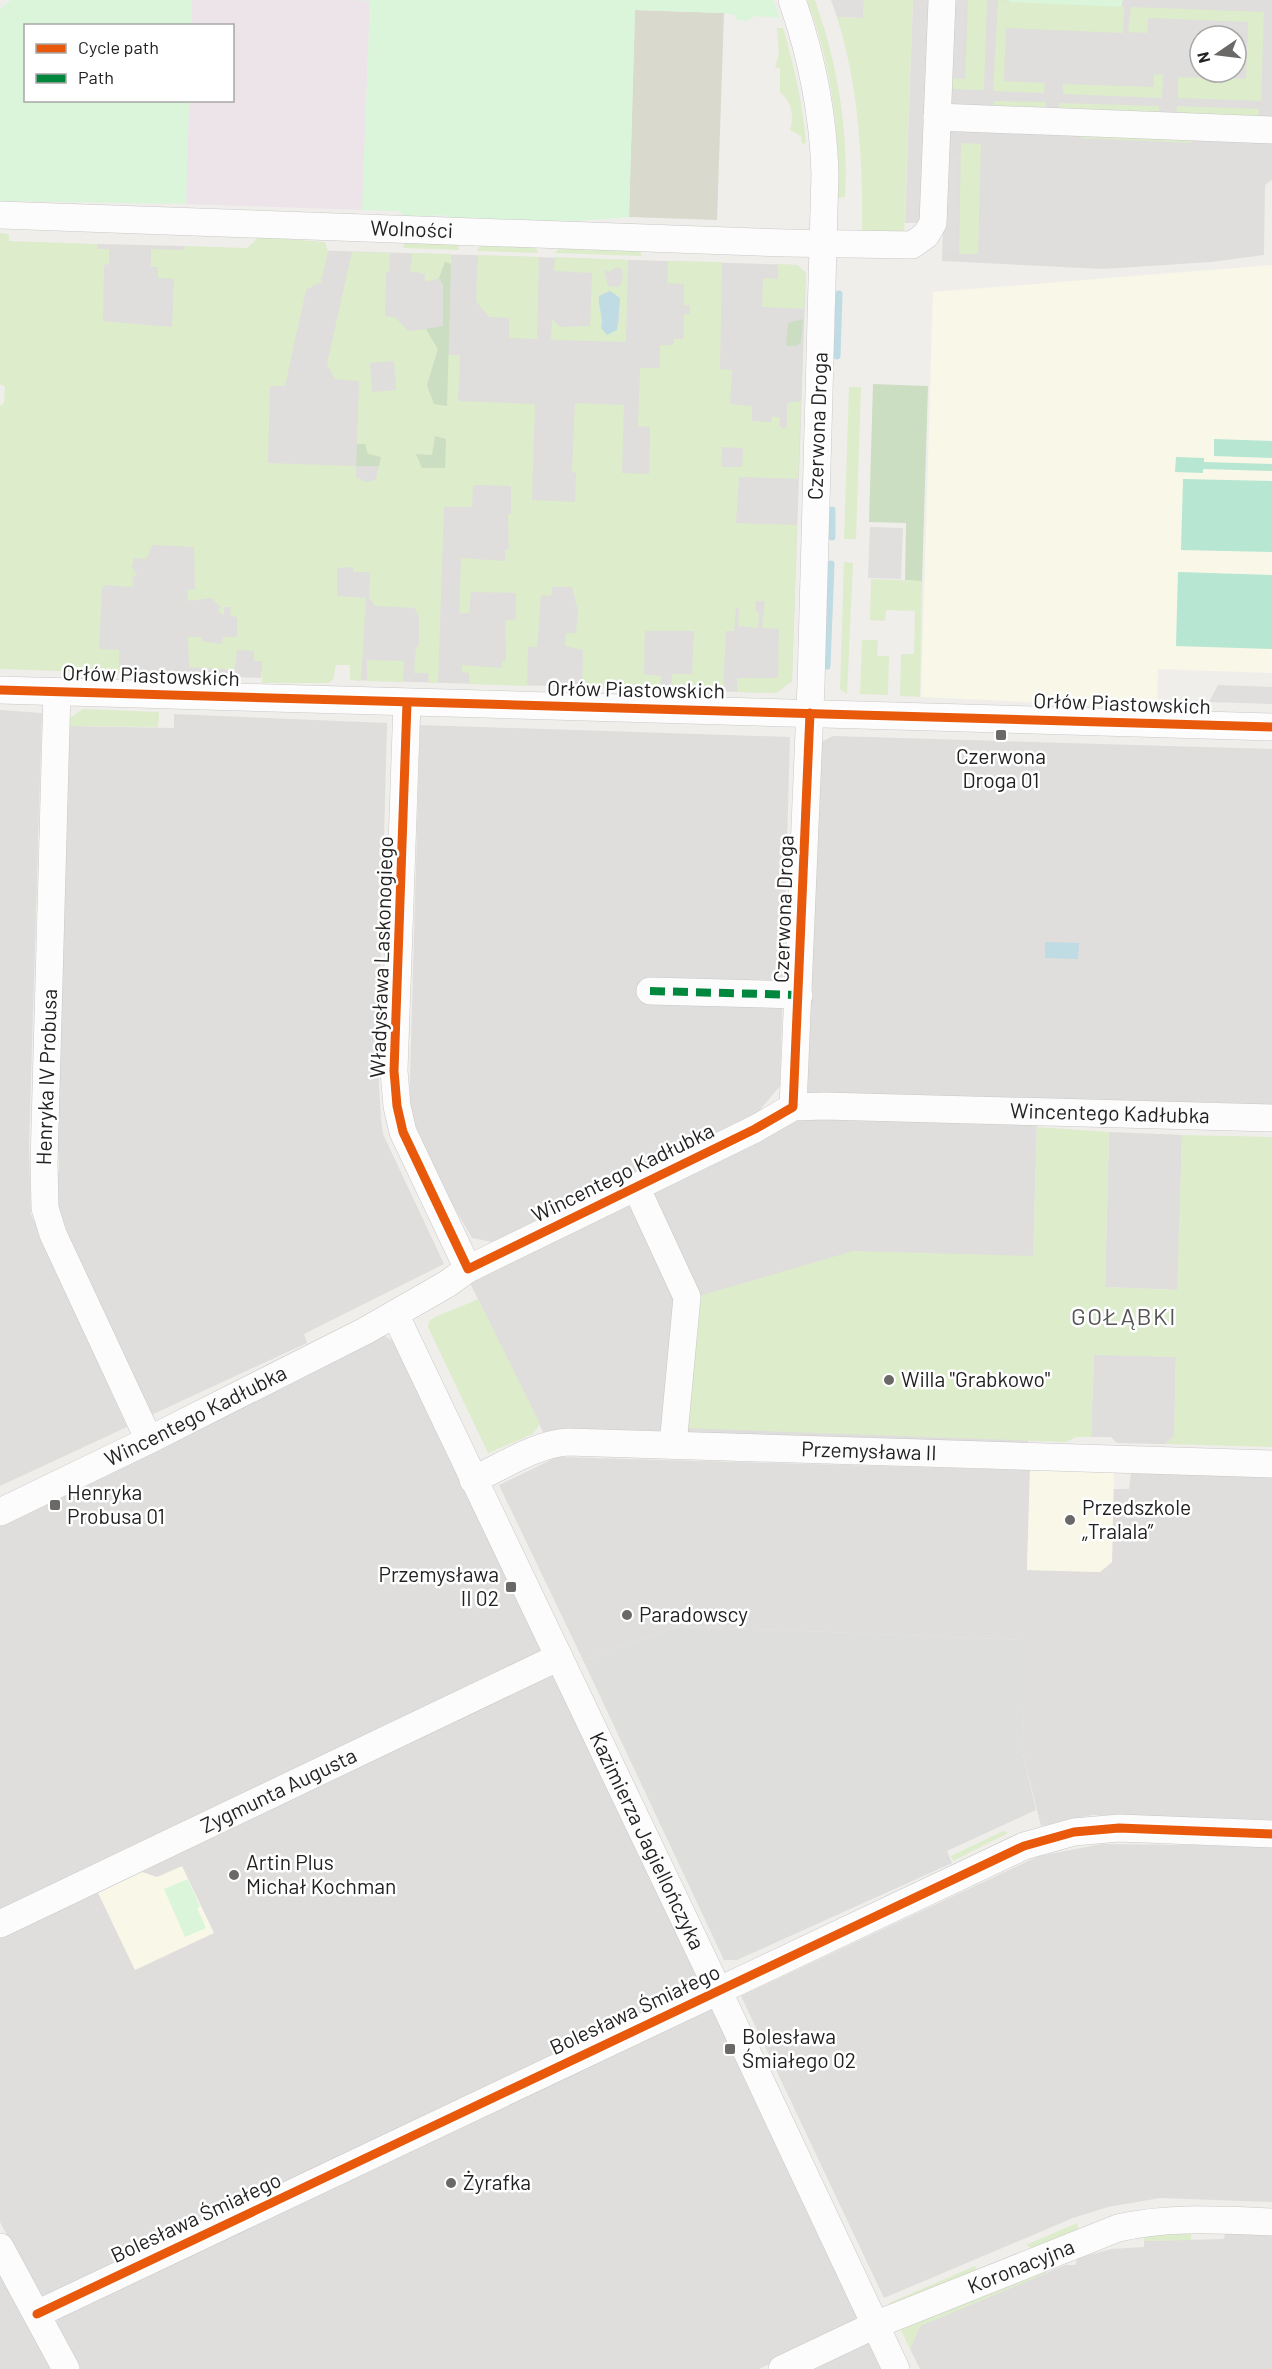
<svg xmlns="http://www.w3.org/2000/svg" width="1272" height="2369" viewBox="0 0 1272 2369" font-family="Barlow,sans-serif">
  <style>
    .residential { fill: #dfdedc; fill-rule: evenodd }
    .industrial { fill: #ede4e9 }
    .education { fill: #f8f7e8 }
    .religious { fill: #dededc }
    .construction { fill: #d9d9cd }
    .grass { fill: #ddeccb; fill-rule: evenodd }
    .forest { fill: #cbdec1 }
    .park { fill: #daf5da }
    .pitch { fill: #b7e6d2 }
    .parking { fill: #e0dfde }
    .water { fill: #bfdbe3 }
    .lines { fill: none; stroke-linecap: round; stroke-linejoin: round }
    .stream { stroke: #bfdbe3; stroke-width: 7 }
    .minor-casing { stroke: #c9c8c7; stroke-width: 28 }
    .minor { stroke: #fdfcfc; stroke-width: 27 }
    .quiet { stroke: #00873e; stroke-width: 8; stroke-dasharray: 15 8; stroke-linecap: butt }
    .cycleway-casing { stroke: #fff; stroke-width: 13 }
    .cycleway { stroke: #e8590c; stroke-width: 9 }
    .poi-dot { fill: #6a6968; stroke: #fff; stroke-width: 2 }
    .labels { text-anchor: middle; stroke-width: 5; stroke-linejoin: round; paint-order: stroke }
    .street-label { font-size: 21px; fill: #222; stroke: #fff }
    .poi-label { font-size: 21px; fill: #222; stroke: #fff; text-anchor: start }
    .quarter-label { font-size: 24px; letter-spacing: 1.5px; fill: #555; stroke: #fff }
  </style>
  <rect width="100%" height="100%" fill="#f0eeeb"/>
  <!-- residential -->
  <path class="residential" d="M951,0H1272V180L1265,185L1264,255L1211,262L1103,269L942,261ZM1200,36H1236V72H1200Z
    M97,244L185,246L179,460L274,249L797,265L806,273L792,681L776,693L350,680V665L263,661L261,678L85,672Z
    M0,710L42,713L29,1144L31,1214L127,1427L0,1486Z
    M174,714L387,723L378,1068L381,1119L383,1134L444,1264L304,1334L307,1343L149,1416L58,1215L56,1180L59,1170V1152L56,1150L69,726L174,728Z
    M420,725L790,737L780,1086L757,1113L492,1242L472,1238L447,1195L409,1113Z
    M833,736L1272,749V1110L809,1095L806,1089L817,744Z
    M796,1119L1037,1121L1028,1446L683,1436L691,1302L652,1195Z
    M1109,1132L1182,1135L1178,1290L1105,1287Z
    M634,1201L680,1292L668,1432L545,1436L470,1283Z
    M378,1335L385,1336L396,1343L543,1651L0,1914V1522Z
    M1094,1354L1176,1357L1174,1436L1165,1444L1117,1443L1111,1437H1091Z
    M557,1457L1030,1470L1027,1570L1100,1572L1112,1562L1113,1489H1129L1131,1473L1272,1475V1820L1092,1815L1041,1826L1023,1754L1024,1640L680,1626L583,1660L499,1485Z
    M554,1673L703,1984L46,2299L39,2295L0,2222V1933Z
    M1102,1844L1272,1846V2202L1160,2198L1108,2207L1073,2218L884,2298L741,1996L1039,1856Z
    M713,2008L860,2316L852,2325L759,2369H79L57,2327V2319Z
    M1225,2234L1272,2235V2369H920L910,2349L920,2326L1065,2265H1075L1078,2258L1111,2249L1144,2247V2241L1224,2239Z
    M0,2276L22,2310L19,2311L25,2321L55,2369H0Z
    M864,2341L870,2344L884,2369H799Z"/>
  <!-- industrial -->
  <path class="industrial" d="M192,0H370L362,210L186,204L189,101L232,100V26L191,25Z"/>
  <!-- education -->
  <path class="education" d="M1272,265V673L1158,669L1157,708L921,697L933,292Z
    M1030,1470L1114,1473L1112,1562L1100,1572L1027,1570Z
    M182,1866L214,1933L135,1970L98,1893L142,1872L157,1877Z"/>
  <!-- religious -->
  <path class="religious" d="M680,1626L1025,1640L1023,1754L1036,1810L947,1851L952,1863L737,1960H724L583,1660Z"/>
  <!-- construction -->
  <path class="construction" d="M635,10L724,13L717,220L629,217Z"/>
  <!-- grass -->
  <path class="grass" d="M807,0H815L817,6C838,67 849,133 845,197L838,198C840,131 831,63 807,0Z
    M864,0H913L904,237L862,234C863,160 859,88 837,17L863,18Z
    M968,0H987L984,90L948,89L949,78L965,79Z
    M998,0L1124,7L1123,33L1006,28L1004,81L1045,83L1044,93L993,91Z
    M1131,7L1264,12L1261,101L1178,98V77L1246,79L1248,22L1148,18L1147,33L1128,32Z
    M777,28H783C794,66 803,104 806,143L802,144L801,136L790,130C794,115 792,102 780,92V68H775L779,53Z
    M1154,74L1163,75L1162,98L1063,94V84L1154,87Z
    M994,101L1046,102V112L994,111Z
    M1059,103L1159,106V116L1059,113Z
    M1177,106L1259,109V121L1176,118Z
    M1081,129L1192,134L1191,143L1080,138Z
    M961,143L981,144L978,254H959Z
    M0,233L9,234V241L97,244V249H109V264L104,265L103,321L172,327L174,279L158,278V267H151V249L184,250L185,246L247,248L259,237L325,242L328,251L321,282L306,290L285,386H270L268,463L356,466V477L366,482L376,480L380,457L367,454L365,444H357L359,381L335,379L327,364L352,252L390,253L389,272H386L385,316L396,318L408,331L426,329L438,349L427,385L434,404L447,406L448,355H460L458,401L535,404L532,500L575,502L576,473L572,472L575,403L624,405L622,473L649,474L650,427L638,426L640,368H660V345H673L674,339H683L684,314H690V305H684V284L667,283L668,261L722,262L720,369L732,370L730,404L752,406V421L771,422L772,417H780L779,426L783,429L787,426V403L801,401L798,479L739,477L736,523L797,525L792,681L776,693L737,692V678H778L779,629L762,628L765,601H756L755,611L759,612L758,628L738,626L739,608H736L734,631H726L723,691L671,690L672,674H692L694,631H645L644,674L661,676L660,690L582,687L583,650L565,646L566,633H576L578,611L572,587H552L551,596L541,595L537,647H528L527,686L469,684V673L462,672V665L502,668V661H506L505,621L516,619V593L471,592L469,613H459L461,558L505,561V550L509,549L508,514H511V486L473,485L472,507H444L438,683H429L428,673H414L416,648L419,645V617L415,608L375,606L369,598L370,572H353V567L337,568V596L366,598L361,681L350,680V665H336L333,680L328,683H262V661H254V651L237,650L235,670L189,667L188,637H202V641L222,644L223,637H237V617L230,616L231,607H224V616L218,611L221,607L211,598L188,601L187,590L195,589L194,547L154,545V542L146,559L134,558L132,567L137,576L132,577L134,585L131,587L105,585L102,589L99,649L119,650V673L0,669V406L4,403L5,387L0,384ZM394,361L396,390L372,392L370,363ZM722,447L743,448L742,467H721Z
    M405,242L458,243L459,250L403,248Z
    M480,246L536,247L538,253L477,251Z
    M559,247L639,250L642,256L555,253Z
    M412,253L451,254V264L445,262L439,278L425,282V274L410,271Z
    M478,255L539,257L537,339L509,338V318L489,317L476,301Z
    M555,257L628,260L626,342L551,340L552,319L560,327L590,326L592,273L554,271ZM617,267L623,270L622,282L618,287L608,286L604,270L609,272ZM610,291L620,298L619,324L603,321L599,296Z
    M778,264L797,265L806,273L804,309L762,307L763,278L778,279Z
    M849,387H861L856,539H844Z
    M844,562L853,563L847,694L840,689Z
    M871,579L922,581L920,697L900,696L901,654H914L915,611L886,610L885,621L870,620Z
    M862,640H878L877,656H889L888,695L860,694Z
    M367,660L404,661L403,682L367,681Z
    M83,709L159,712L158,727L69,726L70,718Z
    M1037,1127L1109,1132L1105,1287L1177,1290L1182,1135L1272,1137V1447L1165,1444L1174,1436L1176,1357L1094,1355L1091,1437H1077L1065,1442L683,1428L696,1297L853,1251L1033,1256Z
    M478,1299L540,1424L533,1434L488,1453L428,1327L430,1320C445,1311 462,1307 478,1299Z
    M1003,1831L1008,1833L953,1861L951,1856Z
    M1077,2223L1079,2231L1038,2251L1026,2245Z
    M1191,2229V2240L1144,2241L1145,2232Z
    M975,2266L980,2276L893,2310L889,2303Z
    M1040,2269L1047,2273L920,2326L910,2349L900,2328Z"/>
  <!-- forest -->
  <path class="forest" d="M445,262L451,264L447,406L434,404L427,385L438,349L426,329L443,326V285L439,278Z
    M803,319L801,342L797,346H786L788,323Z
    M873,384L928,386L922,581L905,580L906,523L869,522Z
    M435,436L446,439L445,468H422L416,454L432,455Z
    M357,444H365L368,454L381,457L379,466H356Z"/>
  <!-- park -->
  <path class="park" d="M11,0H192L191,25L26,26V100L189,101L186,204L0,201V9Z
    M353,0H773L780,18L755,16L747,21L737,20L735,15L724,13L635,10L629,217L579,221L455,220L443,215L406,217L399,211L362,210L370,1Z
    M1009,0H1123L1121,7L1009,2Z
    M188,1879L200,1907L197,1908L206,1928L185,1937L164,1889Z"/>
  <!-- pitch -->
  <path class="pitch" d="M1214,439L1272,441V458L1214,456Z
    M1176,457L1204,458V462L1272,464V471L1203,469V473L1175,472Z
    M1183,479L1272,481V552L1181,550Z
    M1178,572L1272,575V649L1176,646Z"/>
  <!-- parking -->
  <path class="parking" d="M831,0H864L863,18L837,17Z
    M913,0H931L922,223H905Z
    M953,0H965L962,76H950Z
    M946,156L958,157L956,252L944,251Z
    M870,527L903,528L901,579L868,578Z
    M1218,685L1272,687V704L1209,702Z"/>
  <!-- water -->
  <path class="water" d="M610,291L620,298L617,330L607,335L601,328C604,317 598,308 599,296Z
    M1045,942L1079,943L1078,959L1045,958Z"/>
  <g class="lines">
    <!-- stream -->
    <path class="stream" d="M837,356L839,294
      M832,537V510
      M827,666L831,564"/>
    <!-- minor casing -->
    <g class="minor-casing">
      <g id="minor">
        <path d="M792,0C812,57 823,112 825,173L811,685L793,1107"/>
        <path d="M937,117L1272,130"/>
        <path id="s1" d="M0,215L786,243L912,245L926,235L933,223L942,0"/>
        <path d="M0,690L1272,727"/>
        <path d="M57,691L44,1163L45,1208L53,1234L149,1440"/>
        <path d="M407,703L394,1071L397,1106L403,1132L468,1269"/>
        <path d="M650,991L799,995"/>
        <path d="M636,1187L687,1297L673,1445"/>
        <path id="s2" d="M395,1314L708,1969L896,2369"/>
        <path id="s3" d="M473,1480C503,1466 536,1444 568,1442L1272,1464"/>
        <path id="s4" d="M0,1512L149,1440L365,1331L447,1284L468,1269L755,1129L793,1107L825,1106L1272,1118"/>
        <path id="s5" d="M0,1924L559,1657"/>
        <path d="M0,2247L66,2369"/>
        <path d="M37,2314L1024,1846L1074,1832L1119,1828L1272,1834"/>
        <path id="s6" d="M782,2369L875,2325L1118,2228C1169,2216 1221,2220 1272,2222"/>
      </g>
    </g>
    <!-- minor -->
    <use href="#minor" class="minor"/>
    <!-- quiet -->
    <path class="quiet" d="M650,991L799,995"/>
    <!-- cycleway casing -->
    <g class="cycleway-casing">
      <path id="cycleway" d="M0,690L1272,727
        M407,703L394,1071L397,1106L403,1132L468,1269L755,1129L793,1107L810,713
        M37,2314L1024,1846L1074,1832L1119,1828L1272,1834"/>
    </g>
    <!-- cycleway -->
    <use href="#cycleway" class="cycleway"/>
  </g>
  <!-- markers -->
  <g class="poi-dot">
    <rect x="995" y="729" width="12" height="12" rx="3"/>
    <circle cx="889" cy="1380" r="6"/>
    <rect x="49" y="1499" width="12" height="12" rx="3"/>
    <circle cx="1070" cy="1520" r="6"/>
    <rect x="505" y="1581" width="12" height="12" rx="3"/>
    <circle cx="627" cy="1615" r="6"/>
    <circle cx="234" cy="1875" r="6"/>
    <rect x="724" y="2043" width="12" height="12" rx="3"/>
    <circle cx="451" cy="2183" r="6"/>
  </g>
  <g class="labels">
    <!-- street labels -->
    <g class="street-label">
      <text dy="7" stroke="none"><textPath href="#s1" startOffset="412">Wolności</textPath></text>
      <text transform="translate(818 426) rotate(-88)" y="7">Czerwona Droga</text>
      <text transform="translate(151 676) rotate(2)" y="7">Orłów Piastowskich</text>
      <text transform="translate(636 690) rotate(1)" y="7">Orłów Piastowskich</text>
      <text transform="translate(1122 704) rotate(2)" y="7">Orłów Piastowskich</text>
      <text transform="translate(784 909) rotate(-88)" y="7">Czerwona Droga</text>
      <text transform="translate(382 957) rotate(-88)" y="7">Władysława Laskonogiego</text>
      <text transform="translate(47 1077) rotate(-88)" y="7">Henryka IV Probusa</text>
      <text dy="7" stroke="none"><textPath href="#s4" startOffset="1208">Wincentego Kadłubka</textPath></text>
      <text transform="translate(623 1173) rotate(-26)" y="7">Wincentego Kadłubka</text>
      <text dy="7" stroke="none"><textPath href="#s4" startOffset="218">Wincentego Kadłubka</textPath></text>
      <text dy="7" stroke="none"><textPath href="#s3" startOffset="404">Przemysława II</textPath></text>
      <text dy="7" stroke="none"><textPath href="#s5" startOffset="309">Zygmunta Augusta</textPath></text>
      <text dy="7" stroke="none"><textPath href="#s2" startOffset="584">Kazimierza Jagiellończyka</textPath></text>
      <text transform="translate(635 2010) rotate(-25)" y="7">Bolesława Śmiałego</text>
      <text transform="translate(196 2218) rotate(-25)" y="7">Bolesława Śmiałego</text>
      <text dy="7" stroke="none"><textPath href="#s6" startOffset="260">Koronacyjna</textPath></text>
    </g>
    <!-- poi labels -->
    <g class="poi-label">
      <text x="1001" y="764" text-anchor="middle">Czerwona<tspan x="1001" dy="24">Droga 01</tspan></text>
      <text x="901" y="1387">Willa "Grabkowo"</text>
      <text x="67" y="1500">Henryka<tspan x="67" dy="24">Probusa 01</tspan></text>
      <text x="1082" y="1515">Przedszkole<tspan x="1082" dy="24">„Tralala”</tspan></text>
      <text x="499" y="1582" text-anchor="end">Przemysława<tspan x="499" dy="24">II 02</tspan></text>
      <text x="639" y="1622">Paradowscy</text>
      <text x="246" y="1870">Artin Plus<tspan x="246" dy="24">Michał Kochman</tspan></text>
      <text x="742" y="2044">Bolesława<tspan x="742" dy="24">Śmiałego 02</tspan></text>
      <text x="463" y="2190">Żyrafka</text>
    </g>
    <!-- quarter labels -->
    <g class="quarter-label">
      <text x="1124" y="1325">GOŁĄBKI</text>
    </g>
  </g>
  <!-- legend -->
  <rect x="24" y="24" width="210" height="78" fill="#ffffff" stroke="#a7a7a7" stroke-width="1.5"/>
  <rect x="36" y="44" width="30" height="9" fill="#e8590c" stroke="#a7a7a7" stroke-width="1.5"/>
  <text x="78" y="54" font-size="18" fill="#222222">Cycle path</text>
  <rect x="36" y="74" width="30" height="9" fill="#00873e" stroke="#a7a7a7" stroke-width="1.5"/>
  <text x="78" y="84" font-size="18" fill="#222222">Path</text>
  <!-- north arrow -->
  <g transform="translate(1218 54) rotate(256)"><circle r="28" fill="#ffffff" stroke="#a7a7a7" stroke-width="1.5"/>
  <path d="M0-4.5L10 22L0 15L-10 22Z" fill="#6a6968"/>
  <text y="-9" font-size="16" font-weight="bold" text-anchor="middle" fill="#222222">N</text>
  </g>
</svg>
